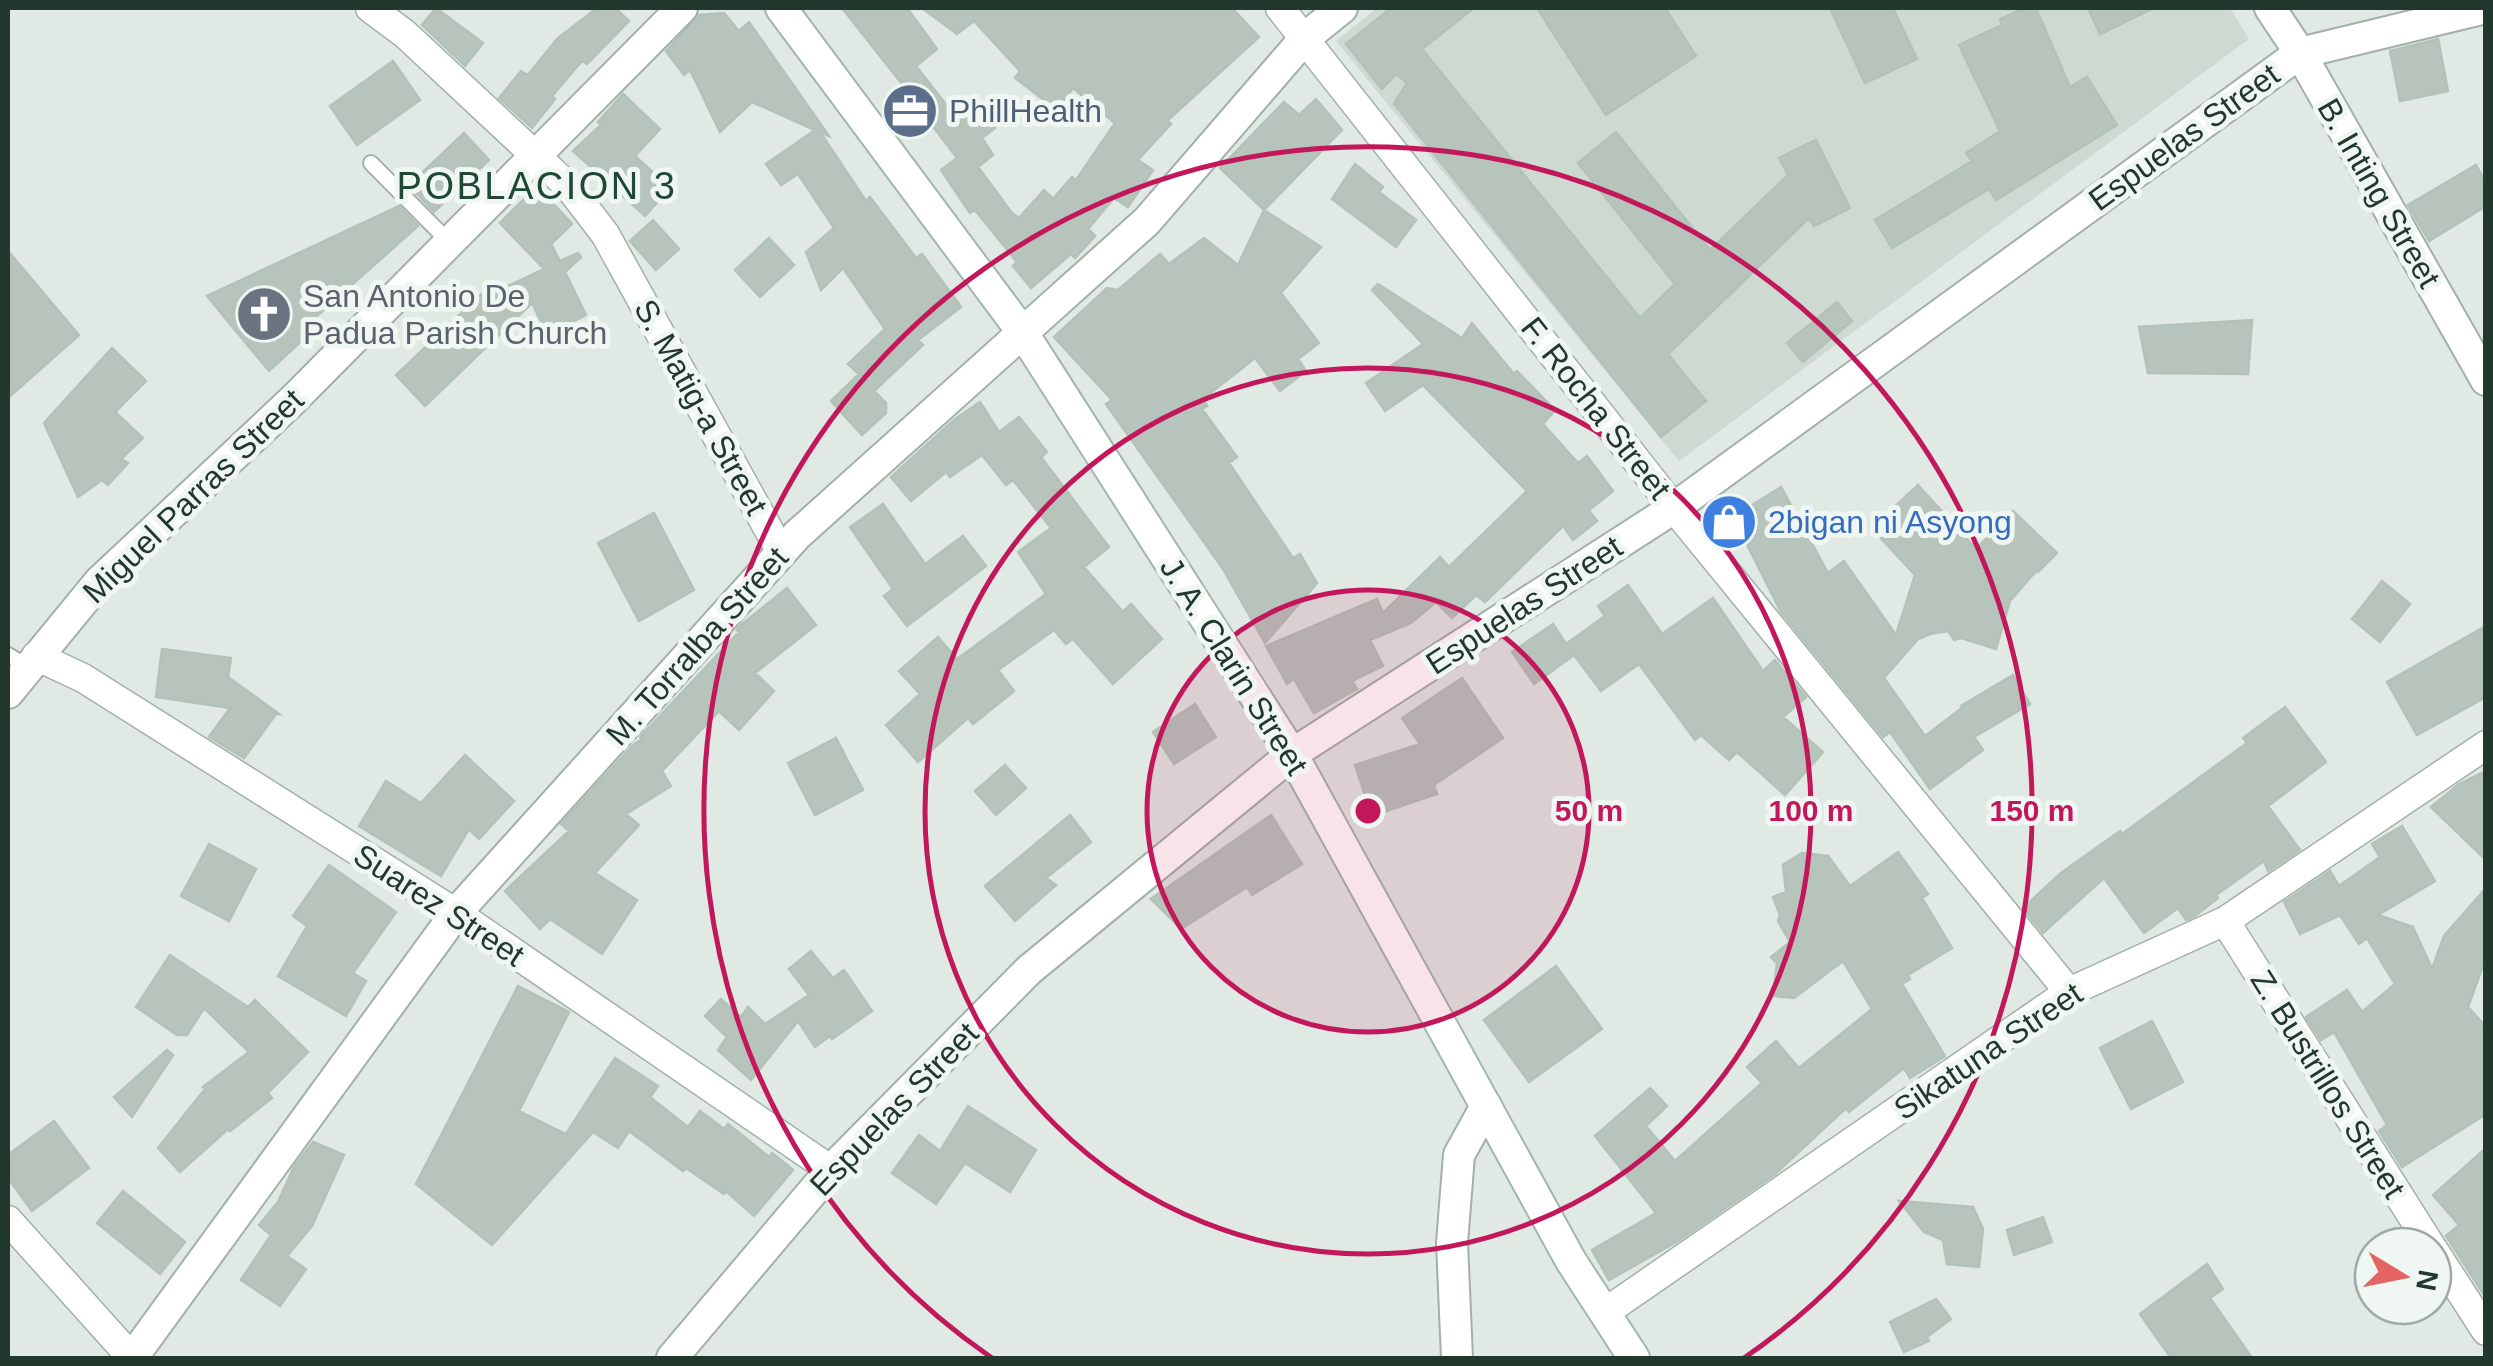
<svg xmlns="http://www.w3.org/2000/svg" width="2493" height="1366" viewBox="0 0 2493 1366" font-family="Helvetica,sans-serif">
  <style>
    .built { fill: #ced9d2 }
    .building { fill: #b6c4bb; stroke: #b3c2b8; stroke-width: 2.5 }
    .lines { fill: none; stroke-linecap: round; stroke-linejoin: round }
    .service-casing { stroke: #a3b0a9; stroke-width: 18 }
    .minor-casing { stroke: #a3b0a9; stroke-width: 31 }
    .tertiary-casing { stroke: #a3b0a9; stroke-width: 34 }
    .secondary-casing { stroke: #a2b7ab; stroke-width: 34 }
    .service { stroke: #fff; stroke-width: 14 }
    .minor { stroke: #fff; stroke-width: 28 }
    .tertiary { stroke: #fff; stroke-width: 30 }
    .secondary { stroke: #fff; stroke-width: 30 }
    .ring { fill: none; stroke: #c2185b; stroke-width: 5 }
    .labels { text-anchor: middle; stroke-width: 10; stroke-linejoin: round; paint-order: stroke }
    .service-label { font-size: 32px; fill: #4e5e75; stroke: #f0f6f2; text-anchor: start }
    .street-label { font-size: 32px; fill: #22382d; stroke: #f0f6f2 }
    .worship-label { font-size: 32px; fill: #5b616d; stroke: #f0f6f2; text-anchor: start }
    .shop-label { font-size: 32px; fill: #366cbe; stroke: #f0f6f2; text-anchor: start }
    .quarter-label { font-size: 38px; letter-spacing: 2.5px; fill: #204835; stroke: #f0f6f2 }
    .centre { fill: #c2185b; stroke: #f0f6f2; stroke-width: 5 }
    .ring-label { font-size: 30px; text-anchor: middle; font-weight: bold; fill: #c2185b; stroke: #f0f6f2; stroke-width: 10; stroke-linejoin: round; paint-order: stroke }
  </style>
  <rect width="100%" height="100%" fill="#e0e9e3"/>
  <!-- built -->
  <path class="built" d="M1377,8H2230L2249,39L1679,461L1336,41Z"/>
  <!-- building -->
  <path class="building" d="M436,8L483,43L465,66L422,25Z
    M597,8H615L629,21L587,64L582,61L552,96L555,99L532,128L499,98L521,71L528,75L557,39Z
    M842,8H907L937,49L916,66L954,115L974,99L995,128L982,138L993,155L978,167L1012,213L1019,218L1044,190L1053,199L1072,177L1076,180L1115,123L1073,88L1057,110L1015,78L1020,71L974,21L957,34L922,8H1232L1259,37L1168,120L1171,124L1138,160L1153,170L1128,207L1114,198L1088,229L1095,236L1075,258L1071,254L1031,288L1013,266L1017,262L975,210L970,213L941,170L957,158L928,120L910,134L887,104L906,89Z
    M1391,8H1474L1422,49L1640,318L1675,284L1578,163L1616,132L1710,250L1788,175L1779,158L1816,140L1850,208L1814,226L1809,218L1668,354L1706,401L1661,437L1394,104L1407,83L1396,74L1382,89L1346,44Z
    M1537,8H1665L1696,56L1606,115Z
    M1830,8H1893L1917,59L1865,83Z
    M2025,8H2036L2070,87L2087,77L2117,125L1996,200L1989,189L1892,248L1875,220L1972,161L1966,153L2000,131L1959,45L2002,25L2000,19Z
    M2088,8H2154L2100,34Z
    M724,13L739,31L749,22L829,136L820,132L866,201L870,197L916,258L922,254L961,307L918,340L923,345L874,391L886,403V413L862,435L831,401L859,374L848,364L885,329L843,268L821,290L806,252L834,228L798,174L781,185L766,164L815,130L752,102L720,132L690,70L684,75L666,51L699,15Z
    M2438,39L2448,91L2400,101L2390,51Z
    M393,61L420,100L357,145L330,106Z
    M623,94L660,129L635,156L670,188L645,216L573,151L601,125L598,122Z
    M1316,99L1342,130L1264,210L1220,168L1284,102L1299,115Z
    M464,133L489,160L434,212L409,185Z
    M1355,164L1383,187L1379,192L1416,220L1396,247L1332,199Z
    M2476,165L2486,183V206L2429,241L2408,205Z
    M537,186L572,224L551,244L560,261L578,253L581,257L565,272L586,315L547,334L532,303L425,406L396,375L493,283L500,290L544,269L500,223Z
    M399,206L418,226L301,330L307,336L269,371L207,296Z
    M1264,210L1321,247L1281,293L1319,343L1298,359L1306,371L1280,391L1255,358L1203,399L1207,406L1202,409L1237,457L1229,463L1293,558L1300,554L1317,583L1265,643L1223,569L1106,404L1112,400L1054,337L1107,288L1118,290L1160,254L1169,264L1204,238L1238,265Z
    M653,220L679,249L656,270L630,241Z
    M769,238L794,265L760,297L735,270Z
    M8,251L79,335L8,398Z
    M1378,284L1462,338L1472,323L1514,374L1517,371L1555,410L1543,424L1578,463L1587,456L1613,491L1589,510L1597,521L1573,540L1563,526L1485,602L1476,595L1452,618L1436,602L1411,623L1370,640L1383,666L1352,681L1357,689L1314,713L1294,679L1287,684L1266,646L1377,599L1383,613L1440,557L1449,567L1527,491L1423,385L1385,411L1366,383L1423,344L1372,290Z
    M1837,302L1852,321L1803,362L1787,343Z
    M2252,320L2248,374L2148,373L2139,327Z
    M112,348L146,381L115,412L143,438L121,459L128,463L108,485L102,480L78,497L44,423Z
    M980,402L999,432L1019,417L1047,452L1041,457L1109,547L1084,567L1123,612L1131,604L1162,639L1113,684L1073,639L1066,644L1054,630L998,670L1014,691L973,724L968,718L918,762L886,725L920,694L899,671L938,637L957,659L1046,594L1018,552L1051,528L1013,480L1006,485L982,455L950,477L946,472L911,501L891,477L955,419Z
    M1918,485L1976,549L2013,511L2057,553L2038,572L2037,570L2010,601L1996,649L1961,638L1954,640L1948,631L1930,634L1918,639L1884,678L1925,736L1962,708L1961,706L2013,675L2030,704L1974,737L1983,750L1930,789L1890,732L1883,737L1781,612L1733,517L1781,487L1828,573L1844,561L1896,635L1915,575L1876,533V524Z
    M883,504L925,564L963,536L986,566L907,626L884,596L893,589L850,527Z
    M654,513L694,590L639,621L598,543Z
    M2382,581L2410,604L2380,642L2352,619Z
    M1628,585L1662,634L1713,598L1763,671L1775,660L1806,697L1783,717L1823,752L1785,795L1737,752L1729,760L1701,735L1695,740L1639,664L1601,691L1574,655L1534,684L1512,652L1553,624L1566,644L1605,616L1598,606Z
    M787,588L816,625L755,673L774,691L739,730L719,711L662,771L671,786L626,814L639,825L595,873L637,900L602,954L550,919L540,929L505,891L569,831L561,824L632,746L642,739L640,737L739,632L737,630L741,625Z
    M2486,626V697L2417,735L2387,682Z
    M162,649L231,658L228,677L279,714H276L244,758L209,737L230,708L156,697Z
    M1462,678L1503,738L1434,785L1437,794L1372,816L1355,765L1420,744L1402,718Z
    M1195,704L1216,737L1174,764L1153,732Z
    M2285,707L2326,762L2268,806L2300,850L2268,871L2264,861L2216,895L2218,898L2195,916L2186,920L2178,908L2144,933L2104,878L2043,933L2023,908L2061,873L2120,831L2122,834L2247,743L2243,738Z
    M836,738L863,790L815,815L788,763Z
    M465,755L514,801L479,839L469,829L441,876L359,826L386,781L421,803Z
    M1005,765L1026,788L996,815L975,791Z
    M2486,771V860L2431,807L2459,784Z
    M1070,815L1091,842L1046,878L1056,885L1015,921L985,886Z
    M1271,815L1302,864L1252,895L1247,887L1181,929L1151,899Z
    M2402,826L2435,881L2378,915L2413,927L2432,969L2444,936L2486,888V957L2468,1007L2486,1027V1114L2402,1167L2379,1131L2387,1125L2334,1032L2321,1040L2306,1017L2347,990L2362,1012L2395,984L2367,938L2359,944L2340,915L2300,934L2284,902L2330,871L2339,886L2380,857L2372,844Z
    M209,844L256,869L229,921L181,896Z
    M1898,852L1928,894L1922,898L1952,948L1908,975L1910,979L1902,984L1945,1056L1910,1078L1904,1068L1849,1112L1846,1108L1775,1174L1678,1241L1609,1280L1592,1250L1656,1213L1595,1136L1650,1088L1667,1106L1646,1126L1675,1161L1762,1083L1747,1067L1776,1041L1799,1068L1872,1009L1843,961L1794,998L1773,996L1777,963L1771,957L1790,942L1778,921L1780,915L1773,897L1786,892L1783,865L1802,853L1828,856L1850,886Z
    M329,865L396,912L353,973L366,981L346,1016L278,976L307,926L293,916Z
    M811,951L833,978L844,970L872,1011L832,1039L830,1036L815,1047L798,1021L751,1080L718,1050L727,1037L705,1016L721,999L741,1017L748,1007L765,1024L809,995L789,969Z
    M170,955L248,1007L255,1000L308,1052L268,1093L272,1098L230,1131L228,1129L180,1172L158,1148L205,1089L203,1087L249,1052L204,1008L187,1035H177L136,1007Z
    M1556,966L1602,1029L1529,1082L1484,1020Z
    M518,986L569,1012L519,1111L566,1134L615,1058L658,1086L650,1097L688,1127L700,1111L724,1129L728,1124L769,1157L772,1153L793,1170L754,1216L726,1191L724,1194L686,1168L683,1171L629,1131L618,1148L593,1132L492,1245L416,1184Z
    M2152,1021L2183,1082L2131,1109L2100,1048Z
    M167,1050L173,1055L132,1117L114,1097Z
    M968,1106L1036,1150L1010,1192L965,1163L936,1204L892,1173L919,1135L940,1151Z
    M54,1121L89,1168L32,1211L8,1178V1155Z
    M313,1142L344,1155L312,1226L287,1256L306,1269L280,1306L241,1280L271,1235L259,1225L278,1202L294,1167Z
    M2486,1148V1298L2446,1236L2459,1225L2433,1195Z
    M123,1191L185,1242L160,1274L97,1223Z
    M1899,1201L1973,1207L1983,1229L1979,1267L1947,1264L1943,1240L1924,1232Z
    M2043,1217L2052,1242L2014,1255L2007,1230Z
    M2207,1264L2223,1289L2210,1298L2252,1358H2171L2140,1314Z
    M1936,1299L1951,1319L1927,1337L1929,1341L1904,1352L1890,1322Z"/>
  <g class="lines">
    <!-- service casing -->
    <g class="service-casing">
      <path id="service" d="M371,163L449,242
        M8,655L28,667"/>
    </g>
    <!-- minor casing -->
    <g class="minor-casing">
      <path id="minor" d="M370,8L405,34L569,187L605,234L781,552
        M1280,8L1674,508L2069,992
        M36,656L83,678L456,913L831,1170
        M2225,921L2431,1246
        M8,1220L132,1358
        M2433,1249L2486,1331
        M1604,1313L2069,992L2225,921L2486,745"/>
    </g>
    <!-- tertiary casing -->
    <g class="tertiary-casing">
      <path id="tertiary" d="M2270,8L2300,53L2486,380
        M8,693L99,582L293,400L682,8
        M132,1358L456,913L797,535L1147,221L1306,37L1342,8
        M672,1358L831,1170L1029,970L1292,754L1674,508L2300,53L2486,8
        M1457,1358L1452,1243L1459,1155L1486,1106"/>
    </g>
    <!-- secondary casing -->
    <g class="secondary-casing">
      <path id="secondary" d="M781,8L1023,333L1292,754L1571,1261L1634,1358"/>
    </g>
    <!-- service -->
    <use href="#service" class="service"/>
    <!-- minor -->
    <use href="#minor" class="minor"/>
    <!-- tertiary -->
    <use href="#tertiary" class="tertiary"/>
    <!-- secondary -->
    <use href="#secondary" class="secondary"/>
  </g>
  <!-- distance rings -->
  <circle cx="1368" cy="811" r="221" fill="#c2185b" fill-opacity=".12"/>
  <g class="ring">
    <circle cx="1368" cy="811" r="221"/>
    <circle cx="1368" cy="811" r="443"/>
    <path d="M992 1358A664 664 0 1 1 1744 1358"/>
  </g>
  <!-- icons -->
  <defs>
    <g id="office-disc" transform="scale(2.875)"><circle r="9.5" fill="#5c6f8a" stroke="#f0f6f2"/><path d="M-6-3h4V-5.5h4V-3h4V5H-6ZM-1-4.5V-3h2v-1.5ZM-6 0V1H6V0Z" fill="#fff"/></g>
    <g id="church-disc" transform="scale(2.875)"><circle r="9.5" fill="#6b7280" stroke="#f0f6f2"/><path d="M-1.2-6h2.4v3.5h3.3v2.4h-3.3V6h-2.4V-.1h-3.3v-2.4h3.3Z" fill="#fff"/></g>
    <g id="shop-disc" transform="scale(2.875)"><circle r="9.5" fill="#3f7fe0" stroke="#f0f6f2"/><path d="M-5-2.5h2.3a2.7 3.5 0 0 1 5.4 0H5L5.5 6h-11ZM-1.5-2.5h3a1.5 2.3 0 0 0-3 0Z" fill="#fff"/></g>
  </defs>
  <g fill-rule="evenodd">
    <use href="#office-disc" x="910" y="111"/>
    <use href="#church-disc" x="264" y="314"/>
    <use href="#shop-disc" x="1729" y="522"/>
  </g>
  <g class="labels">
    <!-- service labels -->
    <g class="service-label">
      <text x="949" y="122">PhillHealth</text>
    </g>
    <!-- street labels -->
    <g class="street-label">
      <text transform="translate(2184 137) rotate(-36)" y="11">Espuelas Street</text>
      <text transform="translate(2379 193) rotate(60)" y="11">B. Inting Street</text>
      <text transform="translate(701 407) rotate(61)" y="11">S. Matig-a Street</text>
      <text transform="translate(1596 408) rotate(52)" y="11">F. Rocha Street</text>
      <text transform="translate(193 496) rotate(-44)" y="11">Miguel Parras Street</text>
      <text transform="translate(1524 605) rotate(-33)" y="11">Espuelas Street</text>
      <text transform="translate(697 646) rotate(-48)" y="11">M. Torralba Street</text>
      <text transform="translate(1234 666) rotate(58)" y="11">J. A. Clarin Street</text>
      <text transform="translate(439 905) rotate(33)" y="11">Suarez Street</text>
      <text transform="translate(1988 1051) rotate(-34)" y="11">Sikatuna Street</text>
      <text transform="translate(2328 1084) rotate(58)" y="11">Z. Bustrillos Street</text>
      <text transform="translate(894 1109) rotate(-46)" y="11">Espuelas Street</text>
    </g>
    <!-- worship labels -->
    <g class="worship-label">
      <text x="303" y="307">San Antonio De<tspan x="303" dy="37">Padua Parish Church</tspan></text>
    </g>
    <!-- shop labels -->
    <g class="shop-label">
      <text x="1768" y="533">2bigan ni Asyong</text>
    </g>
    <!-- quarter labels -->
    <g class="quarter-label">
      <text x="537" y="199">POBLACION 3</text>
    </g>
  </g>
  <circle cx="1368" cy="811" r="15" class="centre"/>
  <g class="ring-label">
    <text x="1589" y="821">50 m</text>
    <text x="1811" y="821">100 m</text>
    <text x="2032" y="821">150 m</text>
  </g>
  <!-- border -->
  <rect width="2493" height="1366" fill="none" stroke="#22382d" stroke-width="20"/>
  <!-- north arrow -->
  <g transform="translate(2403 1276) rotate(100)"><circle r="48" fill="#f0f6f2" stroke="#9eaaa3" stroke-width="2.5"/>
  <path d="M0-8L18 38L0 25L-18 38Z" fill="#e46463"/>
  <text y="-15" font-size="28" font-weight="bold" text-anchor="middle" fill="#22382d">N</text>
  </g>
</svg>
